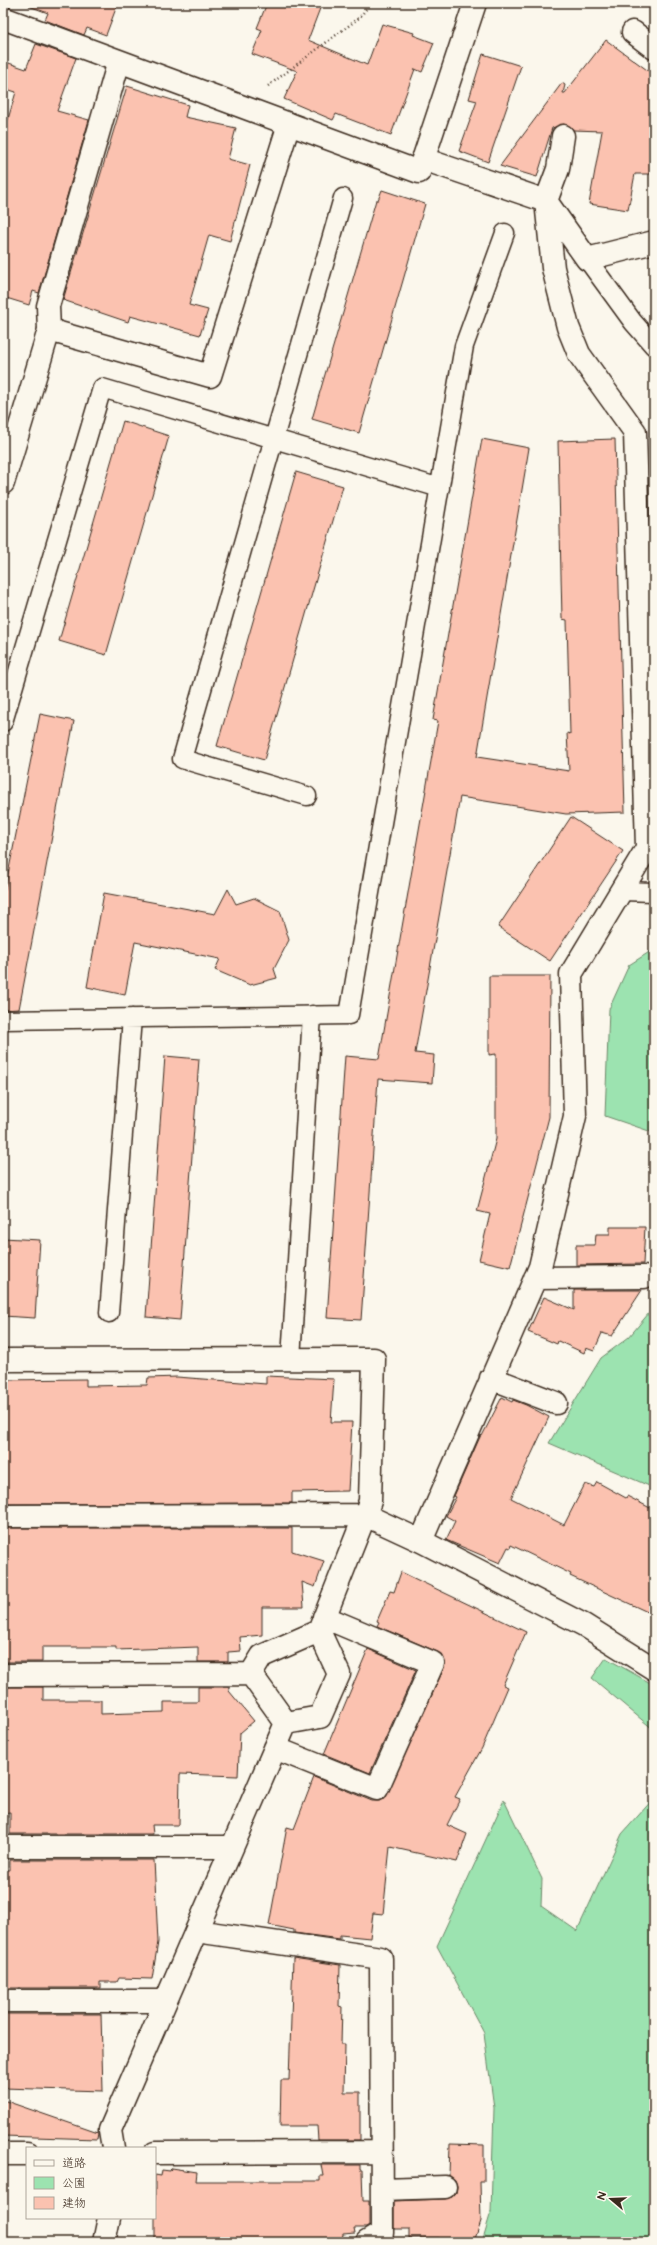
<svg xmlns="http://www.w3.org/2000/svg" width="657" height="2245" viewBox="0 0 657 2245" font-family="'Balsamiq Sans','Klee One',sans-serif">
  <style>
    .green { fill: #9ce3b0; stroke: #6c8667 }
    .building { fill: #fbc2b0; stroke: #3b2a1e }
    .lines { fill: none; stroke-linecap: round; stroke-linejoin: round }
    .service-casing { stroke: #3b2a1e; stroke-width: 21 }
    .minor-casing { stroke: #3b2a1e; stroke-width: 25 }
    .tertiary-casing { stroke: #3b2a1e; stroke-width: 25 }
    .path { stroke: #3b2a1e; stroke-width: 2.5; stroke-dasharray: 1 3; stroke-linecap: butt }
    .service { stroke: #fbf7ec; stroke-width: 18 }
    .minor { stroke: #fbf7ec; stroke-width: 22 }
    .tertiary { stroke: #fbf7ec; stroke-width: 22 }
  </style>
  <rect width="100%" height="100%" fill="#fbf7ec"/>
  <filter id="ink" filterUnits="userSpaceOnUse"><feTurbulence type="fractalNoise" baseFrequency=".025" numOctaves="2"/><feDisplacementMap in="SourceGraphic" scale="8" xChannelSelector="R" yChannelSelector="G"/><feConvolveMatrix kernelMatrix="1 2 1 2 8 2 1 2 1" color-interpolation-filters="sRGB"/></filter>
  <g filter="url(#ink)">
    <!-- green -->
    <path class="green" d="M654,949V1184L652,1183V1132L605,1116L609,1009L629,965Z
      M654,1307V1488L549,1443L601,1358L629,1337Z
      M606,1658L654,1685V1730L592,1678Z
      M654,1798V2242H482L491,2212L494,2108L484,2033L437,1946L504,1800L542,1879L541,1906L577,1931L622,1834Z"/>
    <!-- building -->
    <path class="building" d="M29,3H118L106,35L87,28L84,35L45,20L48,13L29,6Z
      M267,3H322L308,40L367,65L382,24L414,33L413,35L434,43L422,72L415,69L391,135L336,114L333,120L284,99L297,71L252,54L262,30L257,28Z
      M606,40L654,75V174H635L628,210L589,204L602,131L573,130L564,124L552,128L537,177L500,166L562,83L565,85L563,93H565Z
      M36,44L76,58L57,111L89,120L39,293L33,291L29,305L3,297V136L16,92L3,88V61L26,69Z
      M483,54L521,66L488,162L459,151L477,101L469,99Z
      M127,86L188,105L185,117L236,128L228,159L250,165L230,241L209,235L189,305L208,310L200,335L130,316L128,322L63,300Z
      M382,190L425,204L359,433L312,419L376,200H378Z
      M123,421L169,436L106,655L59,641Z
      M482,439L529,448L477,757L569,771L567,733L570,734L567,620L562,619L558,441L615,439L625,812L566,814L460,797L415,1053L434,1055L432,1083L378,1079L361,1320L327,1318L345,1056L379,1059L438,721L433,720Z
      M296,472L343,486L264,760L217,746Z
      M40,714L74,721L19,1009L3,1010V899Z
      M571,817L623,851L550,961L498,927Z
      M228,889L236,904L254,898L280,911L289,940L274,969L277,978L250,985L215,970L220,959L135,942L125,995L87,987L104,893L215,914Z
      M489,976H550L549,1117L510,1267L479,1260L490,1214L477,1211L496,1139V1054L489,1055Z
      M165,1056L199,1059L180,1320L146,1317Z
      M610,1227H645L643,1264L576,1265V1245H595L596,1234H610Z
      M3,1238L40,1240L35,1318L3,1316Z
      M574,1290H642L612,1336L602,1333L594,1351L586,1348L584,1353L558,1341L557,1344L528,1332L544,1297L574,1310Z
      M266,1376L334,1379L331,1422H352L348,1491L292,1492V1503L3,1504V1380L86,1379V1386L147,1385L148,1378L177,1377L266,1384Z
      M502,1397L512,1402L513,1400L526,1405L549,1417L511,1498L564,1525L585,1484L594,1487L597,1482L626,1498L627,1496L654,1510V1615L570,1576L571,1574L511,1545L510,1548L508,1547L500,1563L446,1540L455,1521L446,1516L456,1497L454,1496L479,1439L481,1435L482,1436Z
      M3,1528H292V1551L324,1561L315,1587L302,1582L304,1607H262V1635L240,1637L241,1651L228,1652V1662H198V1647L116,1650V1647H42V1662H3Z
      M401,1572L526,1632L503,1685L508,1687L482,1748L455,1797L460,1799L447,1825L467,1834L457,1862L390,1847L383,1914L373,1913L370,1938L340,1935V1939L294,1933V1930L269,1925L287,1827L294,1829L314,1777L372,1801H379L385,1799L444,1668L445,1661L438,1652L377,1626L379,1622L377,1621L390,1591L394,1592Z
      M368,1649L416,1670L370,1773L324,1754Z
      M3,1687H43V1700H101V1714L164,1712V1702H198V1687H229V1691L254,1721L240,1733L238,1776L180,1774L179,1825H152L153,1834H10V1812L3,1813Z
      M10,1860H154L158,1942L152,1979L119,1978L117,1982H100V1988H3V1870H10Z
      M293,1958L340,1965L339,2006L342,2007L341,2044H345L344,2092H360V2140H318L317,2126H280L281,2080H289Z
      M3,2014H101L103,2091L3,2088Z
      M3,2100L98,2133L97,2139L3,2136Z
      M450,2144L484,2145V2182H480L481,2221L474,2242H437L439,2238H409V2229H394V2201L445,2199L452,2197L456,2193L457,2186L455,2180L449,2176Z
      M321,2165H360V2170H362L363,2201H369V2226L366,2228H354L355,2233L343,2234L342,2240L327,2242H155V2175L161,2176L162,2170L170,2171L171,2168L197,2172L196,2181H320V2176H323Z"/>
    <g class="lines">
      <!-- service casing -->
      <g class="service-casing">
        <path id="service" d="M587,259L633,322L654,346
          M3,722L102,388L440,488
          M307,796L182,759L343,198
          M621,891L654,892
          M3,1020L349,1015L464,346L505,233
          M109,1313L132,1018
          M291,1359L312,1015"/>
      </g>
      <!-- minor casing -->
      <g class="minor-casing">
        <path id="minor" d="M3,18L289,124
          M633,32L654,48
          M423,159L546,201L587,259L654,242
          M49,330L48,306L119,61
          M535,1278L644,1277
          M3,1360L374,1359L370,1501L365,1515L319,1631L262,1656L251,1674
          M491,1378L556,1403
          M3,1516L365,1515L421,1541L584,1625L654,1669
          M421,1541L540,1267L575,1116L571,974L647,848L635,432L579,354L568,327L553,268L546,201L558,169L563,136
          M251,1674L286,1723
          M3,1675L251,1674
          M286,1723L320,1717L339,1674L319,1631
          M275,1748L377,1789L433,1663L324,1617
          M3,1847H232
          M196,1931L381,1958L382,2233L367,2242
          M3,2001H165
          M113,2148L110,2130L286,1723
          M155,2153L381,2152
          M3,2154H27
          M382,2189L445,2187
          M104,2242L109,2218"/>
      </g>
      <!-- tertiary casing -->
      <g class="tertiary-casing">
        <path id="tertiary" d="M3,483L49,330L210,376L289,124L419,172L475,3"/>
      </g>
      <!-- path -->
      <path class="path" d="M268,86L359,18L371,3"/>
      <!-- service -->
      <use href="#service" class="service"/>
      <!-- minor -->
      <use href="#minor" class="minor"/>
      <!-- tertiary -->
      <use href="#tertiary" class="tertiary"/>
    </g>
  </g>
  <!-- margin -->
  <rect width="657" height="2245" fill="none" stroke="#fbf7ec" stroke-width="16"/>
  <rect x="8" y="8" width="641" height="2229" fill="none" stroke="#3b2a1e" stroke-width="1.5" filter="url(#ink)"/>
  <!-- legend -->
  <rect x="26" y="2147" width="130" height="72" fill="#fbf7ec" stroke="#aea59a"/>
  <rect x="34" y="2160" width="20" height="6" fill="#fbf7ec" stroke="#aea59a"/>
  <text x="62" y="2167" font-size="12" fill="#3b2a1e">道路</text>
  <rect x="34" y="2177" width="20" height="12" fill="#9ce3b0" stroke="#aea59a"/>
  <text x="62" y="2187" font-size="12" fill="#3b2a1e">公園</text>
  <rect x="34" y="2197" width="20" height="12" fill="#fbc2b0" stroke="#aea59a"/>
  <text x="62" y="2207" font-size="12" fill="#3b2a1e">建物</text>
  <!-- north arrow -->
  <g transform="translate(611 2199) rotate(289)" stroke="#fbf7ec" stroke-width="3" paint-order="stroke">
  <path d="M0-3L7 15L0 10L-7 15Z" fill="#3b2a1e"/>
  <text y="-6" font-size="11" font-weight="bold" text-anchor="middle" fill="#3b2a1e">N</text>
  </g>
</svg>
